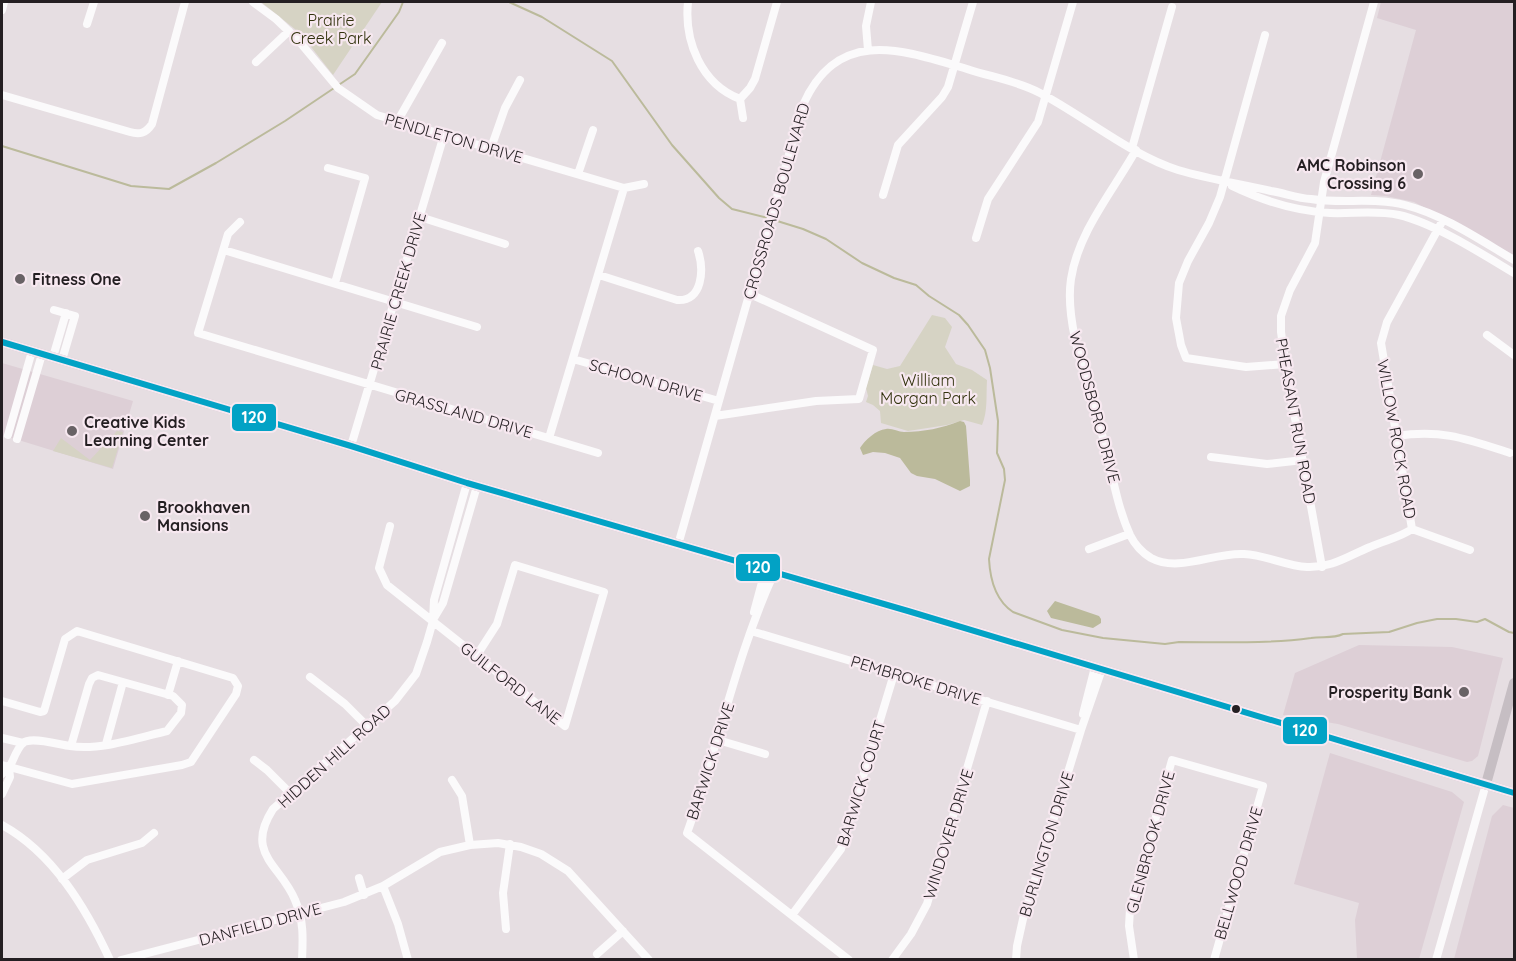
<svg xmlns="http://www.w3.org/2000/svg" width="1516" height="961" viewBox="0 0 1516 961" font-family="Quicksand,sans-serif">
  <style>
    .built { fill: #ddcfd6 }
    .green { fill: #d6d3c4 }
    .water { fill: #bbba9b }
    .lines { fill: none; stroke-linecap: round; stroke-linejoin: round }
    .stream { stroke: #bbba9b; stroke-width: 2 }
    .minor { stroke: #fbfafb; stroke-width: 8 }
    .major { stroke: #c6bec3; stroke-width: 10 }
    .bus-1-casing { stroke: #f7e8f0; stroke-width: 10 }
    .bus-1 { stroke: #02a2c5; stroke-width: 6 }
    .poi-dot { fill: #686265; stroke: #f7e8f0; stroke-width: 2 }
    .bus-dot { fill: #241f22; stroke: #f7e8f0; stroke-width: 2 }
    .labels { text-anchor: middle; stroke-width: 4.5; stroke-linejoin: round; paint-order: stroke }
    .park-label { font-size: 16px; fill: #31320c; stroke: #f7e8f0 }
    .street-label { font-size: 16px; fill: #241f22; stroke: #f7e8f0 }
    .poi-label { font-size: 16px; font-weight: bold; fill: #241f22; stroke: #f7e8f0; text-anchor: start }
    .line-badge { stroke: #f7e8f0; stroke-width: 2 }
    .badge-label { font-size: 16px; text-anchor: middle; font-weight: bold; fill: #fff }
  </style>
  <rect width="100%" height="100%" fill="#e6dee2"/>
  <!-- built -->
  <path class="built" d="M1381,2H1514V255L1414,202L1386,196L1371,195L1416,30L1377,18Z
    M2,363L133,401L113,469L2,435Z
    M1359,645L1452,647L1503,658L1478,756L1472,761L1467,762L1338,724L1283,715L1295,673Z
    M1330,753L1452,792L1464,802L1419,959H1357L1355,920L1359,903L1294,884Z
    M1503,805L1514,808V959H1454L1492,816Z"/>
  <!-- green -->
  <path class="green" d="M261,2H382L333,75L301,34Z
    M932,315L945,318L952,327L945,347L956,364L972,370L987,380C986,396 988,411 982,425L964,420L947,425L908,431L881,423L880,411L873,405L866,402L868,396L866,388L873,365L887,369L900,366Z
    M117,431L123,432L112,468L53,451L61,438L90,460Z"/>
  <!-- water -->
  <path class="water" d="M960,421L964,422L966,426L970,480V486L960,491L935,479L917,476L911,473L900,458L885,453L873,452L863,455L860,448C865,440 876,430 886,429C892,428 898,432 904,432C924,432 942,428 960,421Z
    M1055,601L1099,616L1101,619V623L1093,628L1051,618L1047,611Z"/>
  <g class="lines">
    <!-- stream -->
    <path class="stream" d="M509,2L542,17L612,61L672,145L719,198L732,209L768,218
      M2,146L131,186L169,189L216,163L285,121L355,74L399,12L403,2
      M774,220L803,229L826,239L862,263L894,278L916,285L929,296L959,315L968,325L985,350L990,368L998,421L997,453L1004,469L1005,480L989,559C990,579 995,600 1013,612L1062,630L1103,638L1165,644L1179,642C1223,642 1268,644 1311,638C1322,636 1333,639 1343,634L1389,632L1417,623L1437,619H1456L1477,622L1485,619L1509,632L1514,633"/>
    <!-- minor -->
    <path class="minor" d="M253,2L276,19L298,40L338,88L377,115L624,188L644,184
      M688,2C684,41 701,84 740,99
      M2,10L4,2
      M87,24L94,2
      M1265,35L1220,197L1209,223L1188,261L1179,283L1176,318L1181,345L1186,358L1246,367L1285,364
      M868,50L866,26L871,2
      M256,62L289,31
      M2,95L130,132C140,135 146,133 152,124L185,2
      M740,99L750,88L755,79L777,2
      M740,99L743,118
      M397,122L442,43
      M491,148L505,108L520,80
      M1132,148L1172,7
      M1136,150C1113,191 1078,232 1071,279C1064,325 1090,389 1102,434C1111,467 1116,504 1130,535C1135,545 1141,552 1151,558C1179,573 1214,552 1244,554C1266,555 1286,566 1307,567C1332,568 1348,556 1370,547C1385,540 1399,538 1412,529
      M328,168L365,178L335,283
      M578,174L593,130
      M1232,186C1263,201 1296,211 1330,213C1353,214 1375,210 1399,215C1434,223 1482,254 1514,273
      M883,195L898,145L942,97L948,87L973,2
      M420,217L505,244
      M240,222L228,234L198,333L598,453
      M976,238L988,199L1038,122L1073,2
      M224,250L477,327
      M599,275L677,300C703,302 704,269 698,251
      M54,310L75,316L62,360
      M1487,335L1514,355
      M53,357L66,313
      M573,359L719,401
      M715,416L816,401L859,399L873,350L750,294
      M8,435L32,351
      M1396,436C1443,429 1467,439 1510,453
      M549,438L624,188
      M17,439L42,354
      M351,446L444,135
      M1211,457L1267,464L1303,460
      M390,526L379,568L387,585L565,726L604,592L515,565L497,624L477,655
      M1412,529L1381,343L1387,322L1443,220
      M1412,529L1470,550
      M678,545L803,105C838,26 903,50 967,69C991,77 1018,81 1040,93C1084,116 1132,156 1178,170C1209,179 1240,184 1271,191C1284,193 1297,198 1311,199C1342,204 1374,197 1405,205C1444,215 1480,240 1514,260
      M1089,549L1129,534
      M1322,567L1287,374L1281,332V316L1290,290L1315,243L1324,182L1374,2
      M774,573C736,656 718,748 687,833L849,960
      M754,612L765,571
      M434,618L443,603L477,486
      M751,631L1081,730
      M310,677L345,704L367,726
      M168,695L178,661
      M2,701L40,712L44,711L65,639L77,631L233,678L238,686L236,694L191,762L182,765L72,784L2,765
      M1083,714L1095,667
      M2,738L23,743
      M718,740L765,754
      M106,744L123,682
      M254,760L267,770L290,793
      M9,768C13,761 17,748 23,743C31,736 60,745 70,746C99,751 138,738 167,731L181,713L182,705L173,696L98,675L92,678L89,684L71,746
      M2,774L9,768L10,777L2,794
      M452,780L462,796L470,845
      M2,825C53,853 86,908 110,960
      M359,878L364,895
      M62,879L87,860L142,843L154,833
      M383,886L398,924L408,960
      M792,915L841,849L894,674
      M506,929L503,893L510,844
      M597,954L623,931
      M121,960L344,902L383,886L440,852L470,845L498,843L521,847L541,854L568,871L649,960
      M302,960C303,939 304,920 295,900C281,865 244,854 273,809L395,701L416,674L427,642L433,621L434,600L467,483
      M892,960L911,934L927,904L987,701
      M1016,960L1017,946L1023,919L1081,730L1102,669
      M1134,960L1129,926L1130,909L1172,760L1263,786L1214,960
      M1436,960L1486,784"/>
    <!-- major -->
    <path class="major" d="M2,342L351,446L467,483L908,611L1514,793
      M1486,784L1514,683"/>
    <!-- bus-1 casing -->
    <g class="bus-1-casing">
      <path id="bus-1" d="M2,342L351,446L467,483L908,611L1514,793"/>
    </g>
    <!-- bus-1 -->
    <use href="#bus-1" class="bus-1"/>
  </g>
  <!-- markers -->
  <g class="poi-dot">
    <circle cx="1418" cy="174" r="6"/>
    <circle cx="20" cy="279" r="6"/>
    <circle cx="72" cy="431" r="6"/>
    <circle cx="145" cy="516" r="6"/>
    <circle cx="1464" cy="692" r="6"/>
  </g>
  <circle class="bus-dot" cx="1236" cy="709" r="5"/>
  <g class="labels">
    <!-- park labels -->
    <g class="park-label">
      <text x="331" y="26">Prairie<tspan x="331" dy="18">Creek Park</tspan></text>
      <text x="928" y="386">William<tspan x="928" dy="18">Morgan Park</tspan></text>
    </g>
    <!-- street labels -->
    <g class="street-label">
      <text transform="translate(454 138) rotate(16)" y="6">PENDLETON DRIVE</text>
      <text transform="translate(776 201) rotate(-74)" y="6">CROSSROADS BOULEVARD</text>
      <text transform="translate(398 291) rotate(-74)" y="6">PRAIRIE CREEK DRIVE</text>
      <text transform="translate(646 380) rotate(16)" y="6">SCHOON DRIVE</text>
      <text transform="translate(1095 407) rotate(75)" y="6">WOODSBORO DRIVE</text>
      <text transform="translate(464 413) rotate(16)" y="6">GRASSLAND DRIVE</text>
      <text transform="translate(1296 421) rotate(80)" y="6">PHEASANT RUN ROAD</text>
      <text transform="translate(1397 439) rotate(80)" y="6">WILLOW ROCK ROAD</text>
      <text transform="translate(916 680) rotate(17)" y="6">PEMBROKE DRIVE</text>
      <text transform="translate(511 683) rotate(38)" y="6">GUILFORD LANE</text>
      <text transform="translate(334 756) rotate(-42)" y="6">HIDDEN HILL ROAD</text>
      <text transform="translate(710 761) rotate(-72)" y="6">BARWICK DRIVE</text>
      <text transform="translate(861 783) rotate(-73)" y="6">BARWICK COURT</text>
      <text transform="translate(948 834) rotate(-73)" y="6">WINDOVER DRIVE</text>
      <text transform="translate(1150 842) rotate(-75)" y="6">GLENBROOK DRIVE</text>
      <text transform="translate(1046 844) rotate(-73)" y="6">BURLINGTON DRIVE</text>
      <text transform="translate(1238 873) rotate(-74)" y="6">BELLWOOD DRIVE</text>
      <text transform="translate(260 924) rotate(-15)" y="6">DANFIELD DRIVE</text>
    </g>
    <!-- poi labels -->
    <g class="poi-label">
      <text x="1406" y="171" text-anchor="end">AMC Robinson<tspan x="1406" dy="18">Crossing 6</tspan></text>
      <text x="32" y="285">Fitness One</text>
      <text x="84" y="428">Creative Kids<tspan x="84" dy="18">Learning Center</tspan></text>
      <text x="157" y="513">Brookhaven<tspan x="157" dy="18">Mansions</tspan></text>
      <text x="1452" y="698" text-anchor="end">Prosperity Bank</text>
    </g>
  </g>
  <g class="line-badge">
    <rect x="231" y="403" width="46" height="29" rx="6" fill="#02a2c5"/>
    <rect x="735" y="553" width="46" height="29" rx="6" fill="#02a2c5"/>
    <rect x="1282" y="716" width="46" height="29" rx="6" fill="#02a2c5"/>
  </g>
  <g class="badge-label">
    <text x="254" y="423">120</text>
    <text x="758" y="573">120</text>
    <text x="1305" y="736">120</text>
  </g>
  <!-- border -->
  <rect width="1516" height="961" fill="none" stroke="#241f22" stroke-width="6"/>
</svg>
